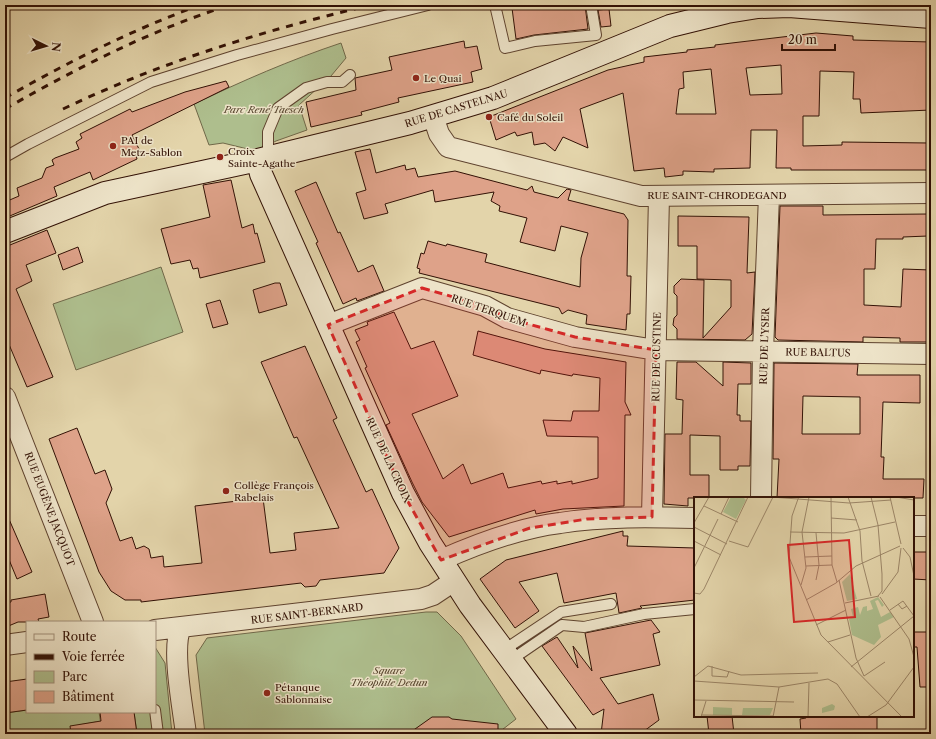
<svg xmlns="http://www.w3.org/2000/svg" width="936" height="739" viewBox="0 0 936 739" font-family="'Libre Caslon Text',serif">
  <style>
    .green { fill: #aebe8d; stroke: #706849 }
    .building { fill: #dea289; stroke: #321105; fill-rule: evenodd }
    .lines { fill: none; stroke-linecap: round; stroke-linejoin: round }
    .lane-casing { stroke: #5e422e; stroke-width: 12 }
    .street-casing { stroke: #5e422e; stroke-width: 22 }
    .secondary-casing { stroke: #321105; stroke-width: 24 }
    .lane { stroke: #ede3c8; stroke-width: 10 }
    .street { stroke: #ede3c8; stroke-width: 20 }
    .secondary { stroke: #ede3c8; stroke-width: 22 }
    .rail { stroke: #321105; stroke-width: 3; stroke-dasharray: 7 7; stroke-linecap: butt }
    .marked { fill: #d62828; fill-opacity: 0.2; stroke: #d62828; stroke-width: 3; stroke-dasharray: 8 5; stroke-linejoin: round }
    .poi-dot { fill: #8f2418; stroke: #ede3c8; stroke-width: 1.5 }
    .labels { text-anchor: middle; stroke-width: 3; stroke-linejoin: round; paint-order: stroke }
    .poi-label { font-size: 10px; fill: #321105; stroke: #ede3c8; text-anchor: start }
    .street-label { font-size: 10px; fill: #321105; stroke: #ede3c8 }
    .park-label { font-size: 10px; font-style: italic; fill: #57452e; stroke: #ede3c8 }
    .inset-road { fill: none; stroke: #9c8668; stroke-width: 1 }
    .view { fill: #d62828; fill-opacity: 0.15; stroke: #d62828; stroke-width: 2 }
    .inset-edge { fill: none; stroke: #321105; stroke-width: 2 }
  </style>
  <rect width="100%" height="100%" fill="#e3d4aa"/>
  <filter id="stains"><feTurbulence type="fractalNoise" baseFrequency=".005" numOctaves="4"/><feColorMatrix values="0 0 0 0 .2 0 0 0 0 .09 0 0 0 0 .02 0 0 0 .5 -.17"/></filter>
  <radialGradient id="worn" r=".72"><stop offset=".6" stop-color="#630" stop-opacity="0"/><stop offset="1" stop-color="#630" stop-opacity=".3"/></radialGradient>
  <!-- green -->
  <path class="green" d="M341,43L346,58L331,76L299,105L307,130L276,141L256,151L223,143L209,145L194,104C242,81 290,60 341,43Z
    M161,267L183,332L76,370L53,304Z
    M426,612H437L461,636L516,719L498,733L428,720L419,734H205L196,655L207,638Z
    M155,647L165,663L172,734H137L134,712H155Z
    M27,710V712H99L101,725L96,722L79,725L80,734H5V713Z"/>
  <!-- building -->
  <path class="building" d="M536,5H585L588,29L534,35L516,39L512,8Z
    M609,9L611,26L601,27L598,10Z
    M816,33L853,36V40L931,42V110L861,113L860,99H853L854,72L820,71L819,116H803V146L842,145V142L929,143V170H791V168H776L777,130H751L750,168L714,169V172L683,171V175L665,177L664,168L634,171L623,93L580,109L588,148L563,137L555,151L545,143L534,145L532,132L517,136L515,132L496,140L489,117L608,70L644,62V57L687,52V50L715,47V45ZM781,65L782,94L750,95L746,68ZM711,69L716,114H676L679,89L684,88L683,72Z
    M464,41L465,48L477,46L482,69L471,72L473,82L398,98L399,102L361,112L362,115L311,127L306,102L356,90L355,78L392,70L389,57Z
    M226,81L229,87L132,135L141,153L136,155L137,159L93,180L90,172L54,187L57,196L5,218V202L19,196L17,188L42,178L46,168L54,165L52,160L55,158L79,149L76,142L82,138L80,134L130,109L132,112L185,92Z
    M370,149L376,173L405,165L406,170L415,168L418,177L455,171L527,190L532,186L534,192L558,198L567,189L571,190L568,200L624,214L628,220L627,276H631L630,314H627L626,330L586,324L587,315L568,310L562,314L559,308L419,273L420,269L417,268L421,253L424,254L428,241L446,246L447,244L487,254L485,262L580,287L581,258L588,233L561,226L555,251L520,242L527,218L499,211L500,206L491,201L494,192L435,202L433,190L385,204L388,213L364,219L356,193L366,190L355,152Z
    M231,180L242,228L253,224L255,234L257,233L265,262L200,278L198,268L193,269L190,260L171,264L161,229L210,217L203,185Z
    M316,182L338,233L340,232L358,272L373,265L384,291L357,301L356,298L343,304L316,243L318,242L295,191Z
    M780,206H823V215L928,214V236L903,237V239H876L875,269H864V305L901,307L903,269L931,270V342H900V338L863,337V342L778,340L775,337Z
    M678,216L749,217L747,273L755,272L752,334L745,340L677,339V329L673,325L674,318L677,315V296L674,293V286L681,279L704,280L703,338L731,307V280L697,279V246H678Z
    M47,230L56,253L26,265L32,281L16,289L53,377L27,387L5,335V247Z
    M78,247L83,262L63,270L58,255Z
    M275,283H280L287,305L259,313L253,290Z
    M220,300L228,324L213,328L206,304Z
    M394,312L411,349L434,341L458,396L412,414L443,479L463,464L471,484L503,473L508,488L541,481L542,484L557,481V484L572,481V484L598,478V437L547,436L543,420L571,421L573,411H599L600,378L573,374L572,376L541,370L540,374L473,355L478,331L545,349L626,362L625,402L631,415H625L624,506L563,509L536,514L535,510L449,537L422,502L412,482L386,425L390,423L365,368L367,367L356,342L360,340L355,330L368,325L367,322Z
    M305,346L337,418L333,420L366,492L372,489L399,548L384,573L320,580L316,586L305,587L301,583L141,602V600H125L111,591L99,572L49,439L77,428L95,474L105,470L112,489L106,503L120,541L132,537L136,549L144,546L149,549L151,558L163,556L164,567L202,563L195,506L263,498L270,553L296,550L294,533L339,528L297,437L294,438L261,362Z
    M677,362H696L723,386V362L751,363V384H738L737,415H740V421H751L750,466H738V470H720V436L690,435V475H709V498H688V506L664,504L665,434H682L683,400L676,399Z
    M774,363L858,364L857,375H920V403L883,402L881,457H884L883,479H924L923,498H777L779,459H773ZM803,396L860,397V434H802Z
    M5,510L32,572L17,579L5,550Z
    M623,531V536H628L627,546L695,548V600L640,606L642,608L619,613L616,593L564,603L557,573L519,582L539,611L515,628L480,579L506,560Z
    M913,552H931V580L913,579Z
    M45,594L49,617L38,619L39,622H18L6,627L5,603L11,602V600Z
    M651,620L660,632L653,634L660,665L600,678L618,704L653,694L659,720L640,734H601L604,709L593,715L542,646L557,637L578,668L573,646L592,671L585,633Z
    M913,632H931V687H920L917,647H913Z
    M27,679V710L5,713V682Z
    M100,712H134L137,734H71L70,726L101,721Z
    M707,716H732L734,734H709Z
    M806,716H877V733L801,734L800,719L806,718Z
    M432,717H449L452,719L498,724V734H408Z"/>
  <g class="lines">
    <!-- lane casing -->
    <g class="lane-casing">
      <path id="lane" d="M495,5L505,48L535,41L596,35L591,5
        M5,157L28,144L151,82L237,55L332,29L428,5
        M270,157L268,148V132L278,108L306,88L327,82H342L350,75
        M504,650L561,612L611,604
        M511,660L562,625L584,627L644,614L695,609
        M155,710L158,734"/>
    </g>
    <!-- street casing -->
    <g class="street-casing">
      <path id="street" d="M433,116L439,134L448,147L641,196L931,193
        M328,325L422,288L485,306L507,318L575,337L656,350L931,354
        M5,397L93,622
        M761,498L763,351L769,195
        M652,517L659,196
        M913,526H931
        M441,560C479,543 519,528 560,523C605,516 650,517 695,518
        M181,627C171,648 183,709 186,734
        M155,630L421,599L433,595L454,581
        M5,645L27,642"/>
    </g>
    <!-- secondary casing -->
    <g class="secondary-casing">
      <path id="secondary" d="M258,160L261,174L403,493L430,543L470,605L566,734
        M5,232L105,193L258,160L410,123L493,98L670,26L727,12L758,7L789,6L931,17"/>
    </g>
    <!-- lane -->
    <use href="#lane" class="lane"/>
    <!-- street -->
    <use href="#street" class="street"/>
    <!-- secondary -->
    <use href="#secondary" class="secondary"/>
    <!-- rail -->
    <path class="rail" d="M5,98C68,62 132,30 200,5
      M5,109C77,68 151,30 230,5
      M63,109C161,62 265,30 371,5"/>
  </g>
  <!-- marked area -->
  <path class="marked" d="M422,288L485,306L507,318L575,337L656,350L652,517L587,519L530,528L441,560L403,493L328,325Z"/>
  <!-- markers -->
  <g class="poi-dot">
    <circle cx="416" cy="78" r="4"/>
    <circle cx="489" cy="117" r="4"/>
    <circle cx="113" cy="146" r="4"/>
    <circle cx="220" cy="157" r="4"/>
    <circle cx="226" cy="491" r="4"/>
    <circle cx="267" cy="693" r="4"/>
  </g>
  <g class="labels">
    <!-- poi labels -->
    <g class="poi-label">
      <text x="424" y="82">Le Quai</text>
      <text x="497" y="121">Café du Soleil</text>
      <text x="121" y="144">PAI de<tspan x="121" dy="12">Metz-Sablon</tspan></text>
      <text x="228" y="155">Croix<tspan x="228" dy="12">Sainte-Agathe</tspan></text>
      <text x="234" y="489">Collège François<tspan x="234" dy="12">Rabelais</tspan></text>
      <text x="275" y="691">Pétanque<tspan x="275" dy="12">Sablonnaise</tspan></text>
    </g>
    <!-- street labels -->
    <g class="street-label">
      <text transform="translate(456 108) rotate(-17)" y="4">RUE DE CASTELNAU</text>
      <text x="717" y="199">RUE SAINT-CHRODEGAND</text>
      <text transform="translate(489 310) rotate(19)" y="4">RUE TERQUEM</text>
      <text transform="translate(764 346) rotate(-88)" y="4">RUE DE L'YSER</text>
      <text transform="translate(818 352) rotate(1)" y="4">RUE BALTUS</text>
      <text transform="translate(656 357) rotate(-89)" y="4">RUE DE CUSTINE</text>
      <text transform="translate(389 460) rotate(65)" y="4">RUE DE LA CROIX</text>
      <text transform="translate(50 509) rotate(69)" y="4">RUE EUGÈNE JACQUOT</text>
      <text transform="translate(307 613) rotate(-7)" y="4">RUE SAINT-BERNARD</text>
    </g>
    <!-- park labels -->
    <g class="park-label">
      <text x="264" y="113">Parc René Taesch</text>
      <text x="389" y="674">Square<tspan x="389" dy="12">Théophile Dedun</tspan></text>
    </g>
  </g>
  <!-- overview -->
  <g transform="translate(694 497)">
    <rect width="220" height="220" fill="#e3d4aa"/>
    <path d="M37,0H49L52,3L42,22L29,15ZM156,77L163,102L153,104L148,85ZM184,100L190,108L188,110L184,103L181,104L187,120L196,115L200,120L184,128L187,140L180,148L158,138L155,122L159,120L157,112L164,110L166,118L169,110L173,109V114L179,112L176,104ZM138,207L141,209L140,213L128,216V211ZM19,210L38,211V218H19ZM49,211H79L76,218H48Z" fill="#aebe8d"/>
    <path class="inset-road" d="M77,0L104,2L105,0M137,0L138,68L143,85M154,0L166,34L168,64L177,99M177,0L184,28L188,77V94L184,99M196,0L207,47M202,0L220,3M197,3L155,6L104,2L98,19L95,60L127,138L208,220M10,9L44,25M27,17L35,0M137,21L163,23M0,26L15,0M0,30L33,47M96,35L150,36L201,25M0,44L27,58M35,44L54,50L79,0M209,51L216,60L220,79M111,60L138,59M112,69L138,68M0,71L24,22M122,83L125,68L122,36M145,83L162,161L170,179L191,165M107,88L112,71L108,35L115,0M0,96L6,97L10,92L54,0M188,97L204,75L207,51M186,100L215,142L220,160M112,103L142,86L162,69L206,49M151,106L185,99M204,107L208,112L213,109M196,113L209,104L220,119M122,128L152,113M134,145L156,138M18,169V179L33,180L35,174M157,170L220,119M0,180L14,169L47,178L124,176M0,184L85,190L134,182L143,187L166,220M0,203L100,205M7,218L79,219M7,220L12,204M79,220L85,190M114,220L115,186M173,220L192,208L220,170"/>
    <path class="view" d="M155,43L161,120L100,125L94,48Z"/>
    <rect width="220" height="220" class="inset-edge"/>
  </g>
  <!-- margin -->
  <rect width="936" height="739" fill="none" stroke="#e3d4aa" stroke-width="20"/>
  <rect x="6" y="6" width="924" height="727" fill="none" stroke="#321105" stroke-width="2"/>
  <rect x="10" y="10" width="916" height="719" fill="none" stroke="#321105"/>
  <!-- legend -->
  <rect x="26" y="621" width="130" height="92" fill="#ede3c8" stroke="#a28f7a"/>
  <rect x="34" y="634" width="20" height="6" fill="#ede3c8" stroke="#a28f7a"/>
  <text x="62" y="641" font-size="12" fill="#321105">Route</text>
  <rect x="34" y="654" width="20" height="6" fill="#321105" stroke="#a28f7a"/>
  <text x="62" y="661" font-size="12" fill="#321105">Voie ferrée</text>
  <rect x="34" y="671" width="20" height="12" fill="#aebe8d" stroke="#a28f7a"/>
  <text x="62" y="681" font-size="12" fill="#321105">Parc</text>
  <rect x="34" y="691" width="20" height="12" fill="#dea289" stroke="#a28f7a"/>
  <text x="62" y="701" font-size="12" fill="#321105">Bâtiment</text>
  <!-- north arrow -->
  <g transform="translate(46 46) rotate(95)" stroke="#ede3c8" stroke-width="3" paint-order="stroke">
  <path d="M0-3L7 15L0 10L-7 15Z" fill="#321105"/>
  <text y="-6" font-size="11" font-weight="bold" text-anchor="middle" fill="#321105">N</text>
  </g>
  <!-- scale -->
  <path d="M782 44v6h53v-6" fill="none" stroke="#321105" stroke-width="2"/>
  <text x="788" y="44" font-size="12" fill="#321105" stroke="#ede3c8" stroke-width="3" paint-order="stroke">20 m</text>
  <rect width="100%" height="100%" filter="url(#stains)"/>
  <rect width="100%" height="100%" fill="url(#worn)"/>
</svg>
